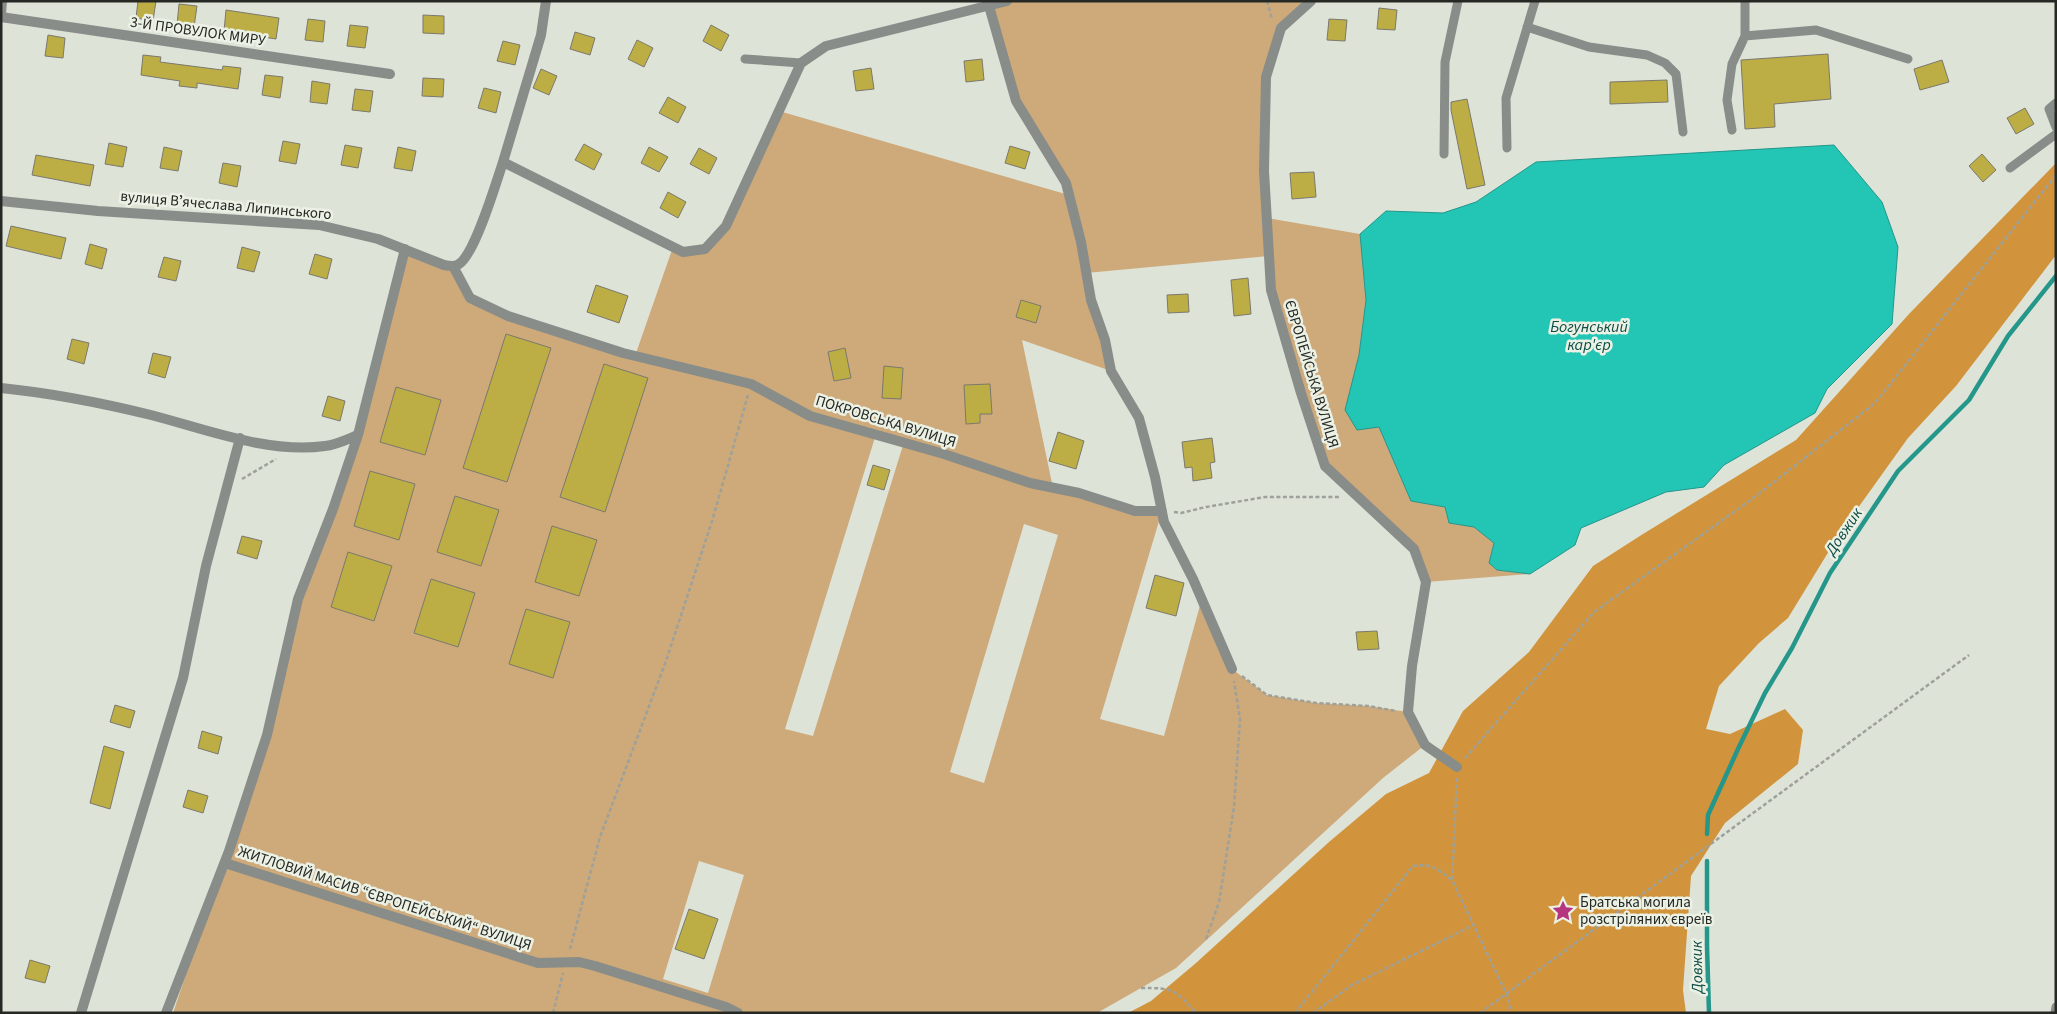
<svg xmlns="http://www.w3.org/2000/svg" width="2057" height="1014" viewBox="0 0 2057 1014" font-family="'Source Sans 3',sans-serif">
  <style>
    .green { fill: #cea97a; fill-rule: evenodd }
    .forest { fill: #d1943c }
    .water { fill: #23c5b5; stroke: #24968a }
    .lines { fill: none; stroke-linecap: round; stroke-linejoin: round }
    .stream { stroke: #24968a; stroke-width: 4.5 }
    .building { fill: #bcad44; stroke: #7b796e }
    .path { stroke: #9da199; stroke-width: 2.5; stroke-dasharray: 4 2.5; stroke-linecap: butt }
    .service { stroke: #888d89; stroke-width: 9 }
    .minor { stroke: #888d89; stroke-width: 10 }
    .labels { text-anchor: middle; stroke-width: 5; stroke-linejoin: round; paint-order: stroke }
    .street-label { font-size: 15px; fill: #262824; stroke: #ebf1e5 }
    .poi-label { font-size: 15px; fill: #262824; stroke: #ebf1e5; text-anchor: start }
    .water-label { font-size: 16px; font-style: italic; fill: #0d4d46; stroke: #ebf1e5 }
  </style>
  <rect width="100%" height="100%" fill="#dee3d8"/>
  <!-- green -->
  <path class="green" d="M1007,1H1311L1281,28L1266,77L1267,218L1360,234L1366,300L1359,355L1379,427L1411,501L1445,507L1449,523L1474,527L1494,543L1489,563L1497,570L1530,574L1426,582L1414,549L1325,466L1271,290L1269,256L1086,273L1111,371L1022,340L1053,488L1135,511H1162L1100,719L1164,736L1202,598L1232,669L1267,695L1316,703L1368,706L1408,712L1425,745L1383,778L1176,968L1097,1013H173L267,735L298,599L333,509L405,249L453,266L471,298L635,356L673,247L705,249L726,226L779,111L1069,195L1016,101L989,6ZM876,434L904,442L813,736L785,729ZM1024,524L1058,535L984,783L950,772ZM699,861L744,875L708,993L663,979Z"/>
  <!-- forest -->
  <path class="forest" d="M2056,163V255L1956,386L1908,438L1840,533L1788,618L1759,643L1719,686L1706,729L1730,734L1785,709L1803,730L1798,764L1725,823L1691,876L1683,990L1686,1013H1128L1151,1001L1196,963L1329,842L1386,794L1429,773L1463,711L1529,652L1593,566L1643,534L1796,440L1909,314Z"/>
  <!-- water -->
  <path class="water" d="M1834,145L1882,202L1898,247L1892,324L1827,389L1815,413L1724,465L1704,487L1666,492L1581,528L1575,545L1530,574L1497,570L1489,563L1494,543L1474,527L1449,523L1445,507L1411,501L1379,427L1357,430L1345,410L1359,355L1366,300L1360,234L1386,211L1443,213L1476,202L1536,162Z"/>
  <g class="lines">
    <!-- stream -->
    <path class="stream" d="M1707,834L1708,815L1738,749L1765,693L1792,648L1830,573L1898,471L1969,400L2008,336L2056,276
      M1707,861V946L1709,1013"/>
  </g>
  <!-- building -->
  <path class="building" d="M138,1H156L153,21L136,18Z
    M179,4L197,6L194,27L177,25Z
    M1379,8L1397,10L1395,30L1377,29Z
    M226,10L279,18L276,39L224,31Z
    M423,15L444,16V34L423,33Z
    M308,19L325,21L323,42L305,40Z
    M1329,19L1347,20L1345,41L1327,40Z
    M350,25L368,27L365,48L347,46Z
    M711,25L729,35L721,51L703,41Z
    M575,32L595,38L590,55L570,49Z
    M48,35L65,38L63,58L45,56Z
    M637,40L653,48L644,67L628,59Z
    M503,41L520,45L515,65L497,61Z
    M1828,54L1831,99L1774,104L1775,127L1745,129L1741,60Z
    M143,55L161,57L160,62L222,70L223,66L241,68L238,89L197,83V88L179,86L180,81L141,75Z
    M982,59L984,80L966,82L964,61Z
    M1942,60L1949,82L1920,90L1914,69Z
    M871,68L874,89L856,91L853,71Z
    M541,69L557,76L549,95L533,88Z
    M265,75L283,77L280,98L262,95Z
    M423,78L444,79L443,97L422,96Z
    M1667,80L1668,102L1610,104V82Z
    M312,81L330,84L327,104L310,102Z
    M484,88L501,92L496,113L478,108Z
    M355,89L373,91L370,112L352,110Z
    M668,97L686,107L678,123L659,113Z
    M1467,99L1485,185L1467,189L1451,110V102Z
    M2025,108L2034,124L2016,134L2007,118Z
    M283,141L300,144L296,164L279,161Z
    M109,143L127,147L123,167L105,164Z
    M584,144L602,154L594,170L575,160Z
    M345,145L362,148L358,168L341,165Z
    M1010,146L1030,152L1025,169L1005,163Z
    M164,147L182,151L178,171L160,168Z
    M398,147L416,151L412,171L394,168Z
    M649,147L668,157L659,172L641,163Z
    M699,148L717,158L709,174L690,164Z
    M1982,154L1996,170L1983,182L1969,166Z
    M36,155L94,165L90,186L32,175Z
    M223,163L241,166L237,187L219,183Z
    M1314,172L1316,197L1292,199L1290,173Z
    M668,192L686,202L678,218L660,208Z
    M11,226L66,238L61,259L6,246Z
    M90,244L107,249L102,269L85,264Z
    M242,247L260,252L254,272L237,268Z
    M315,254L332,259L327,279L309,274Z
    M164,257L181,261L176,281L158,277Z
    M1248,278L1251,314L1234,316L1231,280Z
    M596,285L628,296L619,323L587,312Z
    M1188,294L1189,312L1168,313L1167,295Z
    M1021,300L1041,306L1036,323L1016,317Z
    M506,334L551,348L507,482L463,468Z
    M72,339L89,343L84,364L67,359Z
    M845,348L851,378L834,381L828,352Z
    M153,353L171,357L165,378L148,373Z
    M604,364L648,378L605,512L560,497Z
    M884,366L903,368L901,399L882,398Z
    M990,384L992,414H980V423L966,424L964,385Z
    M396,387L441,400L425,455L380,442Z
    M328,396L345,401L340,421L322,416Z
    M1058,432L1084,441L1076,469L1049,461Z
    M1212,438L1215,462L1210,463L1212,478L1193,481L1192,467L1185,468L1182,442Z
    M873,465L890,470L884,490L867,485Z
    M370,471L415,484L399,540L354,526Z
    M455,496L499,510L481,566L437,552Z
    M552,526L597,540L579,596L535,582Z
    M242,536L262,541L257,559L237,553Z
    M348,552L392,566L374,621L331,607Z
    M1155,575L1184,583L1176,616L1146,608Z
    M431,579L475,593L458,647L414,633Z
    M526,609L570,622L553,678L509,664Z
    M1377,631L1379,649L1358,650L1356,632Z
    M115,705L135,711L130,728L110,722Z
    M202,731L222,737L218,754L198,748Z
    M104,746L124,752L110,809L90,803Z
    M188,790L208,796L203,813L183,807Z
    M689,909L718,919L704,959L675,949Z
    M30,960L50,966L45,983L25,978Z"/>
  <g class="lines">
    <!-- path -->
    <path class="path" d="M1267,1L1272,19
      M242,479L276,459
      M1174,512L1181,513L1206,507L1265,497H1339
      M1242,676L1267,695L1316,703L1368,706L1396,711
      M1465,758L1594,612L1756,496L1875,403L2056,175
      M1457,778L1452,880L1507,995L1511,1013
      M1206,939L1219,902L1234,807L1240,719L1234,681
      M570,949L600,837L666,661L713,518L748,395
      M1141,988C1173,988 1175,989 1196,1013
      M553,1013L563,973
      M1295,1013L1413,866C1432,863 1437,869 1452,880
      M1313,1013L1352,985L1474,925
      M1480,1013L1969,655"/>
    <!-- service -->
    <path class="service" d="M1745,1V36L1816,30L1908,59
      M1527,27L1589,47L1647,55L1665,63L1676,74L1683,132
      M745,59L801,63
      M2056,103L2049,109L2056,127
      M1732,130L1727,100L1732,64L1745,36
      M1507,148L1506,98L1535,1
      M1444,154L1445,62L1458,1
      M2010,168L2056,134
      M2055,1013L2056,1007"/>
    <!-- minor -->
    <path class="minor" d="M1311,1L1281,28L1266,77L1264,171L1271,290L1301,393L1325,466L1414,549L1426,582L1412,666L1408,712L1425,745L1457,767
      M989,6L1016,101L1066,183L1081,242L1091,300L1105,340L1111,371L1139,418L1155,477L1164,522L1193,579L1232,669
      M1,14L2,1
      M1,17L390,74
      M503,162L541,35L546,1
      M1,201L98,211L319,225L378,239L444,265C449,266 455,267 459,264C475,254 496,183 503,162L683,252L705,249L726,226L801,63L826,46L1007,1
      M453,266L470,298L508,316L623,353L751,384L810,416L944,454L1030,483L1079,493L1135,511H1162
      M1,388C51,393 102,403 151,415C205,429 269,454 325,446C336,445 348,439 358,435L405,249
      M225,863L538,963L579,962L595,966L726,1007L738,1013
      M81,1013L183,678L206,566L240,438
      M166,1013L229,851L267,735L298,599L333,509L358,435"/>
  </g>
  <!-- icons -->
  <defs>
    <g id="sight-bare" transform="scale(1.725)"><path d="M0-6L1.8-2.2L6-1.7L2.9 1.2L3.7 5.4L0 3.3L-3.7 5.4L-2.9 1.2L-6-1.7L-1.8-2.2Z" fill="#b6357f" stroke="#ebf1e5" stroke-width="2.5" paint-order="stroke"/></g>
  </defs>
  <g fill-rule="evenodd">
    <use href="#sight-bare" x="1563" y="911"/>
  </g>
  <g class="labels">
    <!-- street labels -->
    <g class="street-label">
      <text transform="translate(198 31) rotate(8)" y="5">3-Й ПРОВУЛОК МИРУ</text>
      <text transform="translate(226 205) rotate(5)" y="5">вулиця Вʼячеслава Липинського</text>
      <text transform="translate(1312 374) rotate(73)" y="5">ЄВРОПЕЙСЬКА ВУЛИЦЯ</text>
      <text transform="translate(886 421) rotate(17)" y="5">ПОКРОВСЬКА ВУЛИЦЯ</text>
      <text transform="translate(385 898) rotate(18)" y="5">ЖИТЛОВИЙ МАСИВ “ЄВРОПЕЙСЬКИЙ“ ВУЛИЦЯ</text>
    </g>
    <!-- poi labels -->
    <g class="poi-label">
      <text x="1580" y="907">Братська могила<tspan x="1580" dy="17">розстріляних євреїв</tspan></text>
    </g>
    <!-- water labels -->
    <g class="water-label">
      <text x="1589" y="332">Богунський<tspan x="1589" dy="18">кар'єр</tspan></text>
      <text transform="translate(1843 531) rotate(-56)" y="6">Довжик</text>
      <text transform="translate(1696 967) rotate(-91)" y="6">Довжик</text>
    </g>
  </g>
  <!-- border -->
  <rect width="2057" height="1014" fill="none" stroke="#262824" stroke-width="5"/>
</svg>
